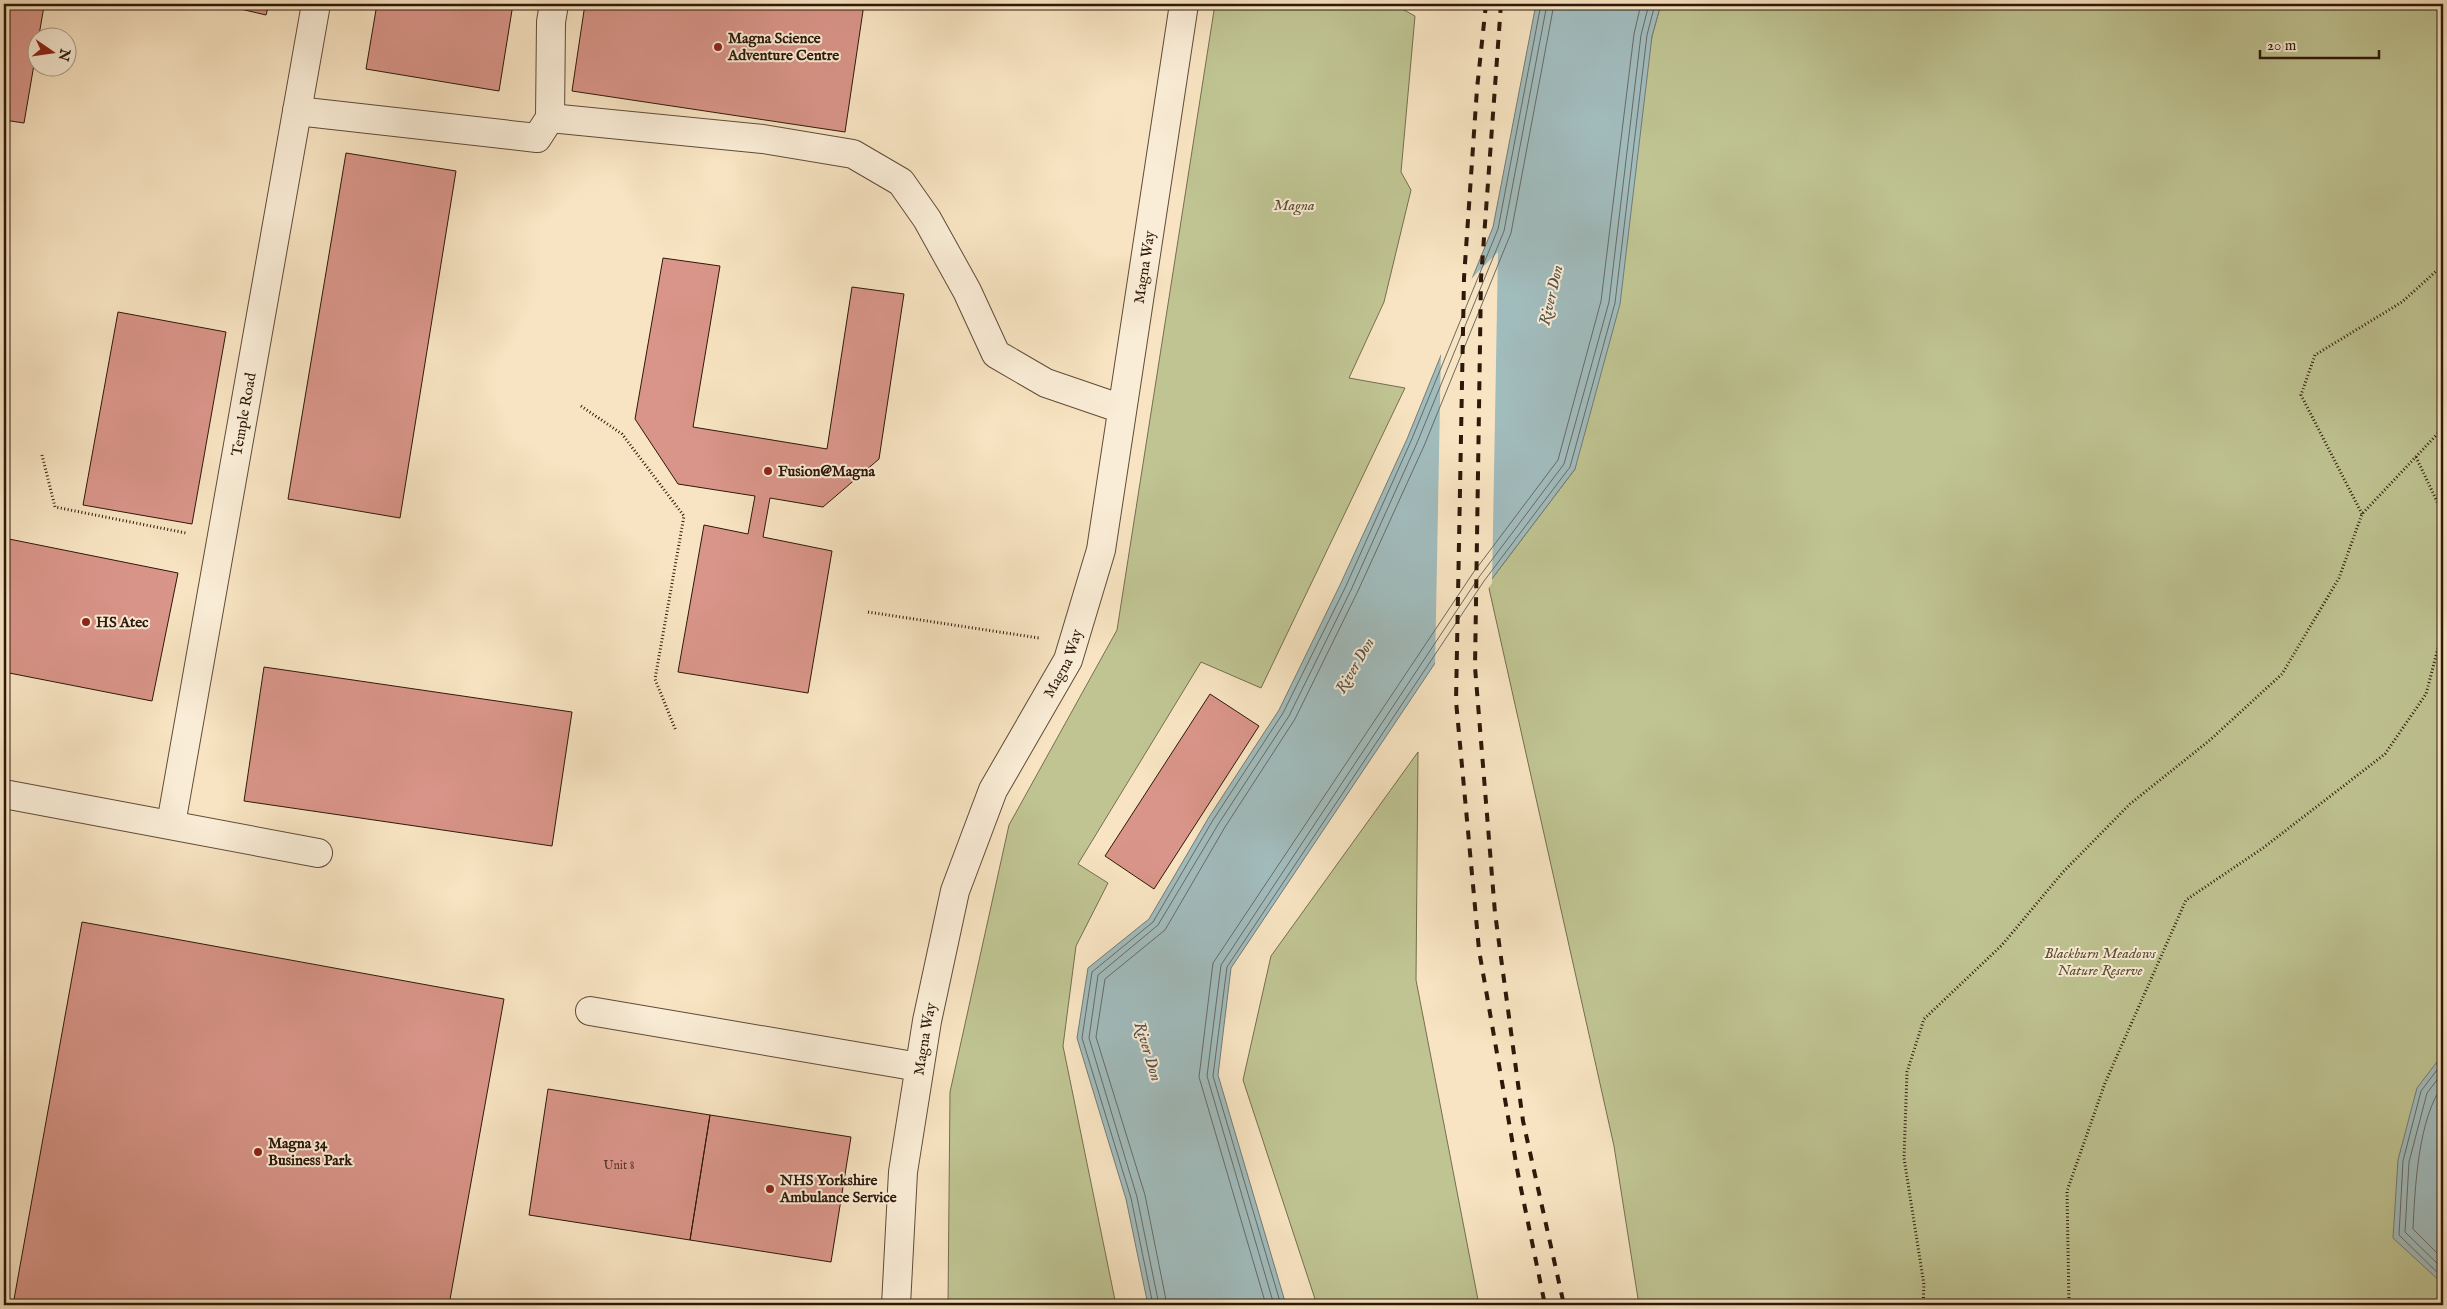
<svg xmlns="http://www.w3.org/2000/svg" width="2447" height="1309" viewBox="0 0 2447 1309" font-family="'IM FELL English',serif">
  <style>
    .green { fill: #bfc492; stroke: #766e4e }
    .water { fill: #a1bcbd; stroke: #737a75 }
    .pier { fill: #f8e4c2 }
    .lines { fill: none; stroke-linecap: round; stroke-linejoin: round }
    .shore { stroke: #686a64; stroke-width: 1 }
    .building { fill: #d99589; stroke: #2e180a }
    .minor-casing { stroke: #604b38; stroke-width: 30 }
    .path { stroke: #2e180a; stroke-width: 3; stroke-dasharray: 1 2.5; stroke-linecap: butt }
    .minor { stroke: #faedd7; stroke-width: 28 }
    .rail { stroke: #2e180a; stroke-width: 4; stroke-dasharray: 9 9; stroke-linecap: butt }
    .poi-dot { fill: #8f2418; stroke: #faedd7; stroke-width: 2 }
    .labels { text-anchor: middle; stroke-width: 4; stroke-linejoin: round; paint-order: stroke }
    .number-label { font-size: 12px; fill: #59372a }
    .poi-label { font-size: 15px; font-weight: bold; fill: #2e180a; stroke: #faedd7; text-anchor: start }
    .park-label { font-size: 15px; font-style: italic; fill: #5a4c33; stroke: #faedd7 }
    .street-label { font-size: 15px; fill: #2e180a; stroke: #faedd7 }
    .water-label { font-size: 16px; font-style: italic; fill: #565149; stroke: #faedd7 }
  </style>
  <rect width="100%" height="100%" fill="#f8e4c2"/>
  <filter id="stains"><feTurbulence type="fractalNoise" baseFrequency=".004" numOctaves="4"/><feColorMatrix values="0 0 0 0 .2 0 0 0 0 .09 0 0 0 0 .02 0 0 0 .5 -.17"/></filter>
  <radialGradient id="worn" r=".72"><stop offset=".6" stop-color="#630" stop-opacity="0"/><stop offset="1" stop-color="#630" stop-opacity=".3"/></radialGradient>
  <!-- green -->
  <path class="green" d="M1215,4H1393L1415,16L1401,172L1411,190L1384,302L1349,378L1405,388L1261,688L1201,662L1078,864L1108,883L1076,946L1063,1046L1116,1305H948L950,1092L1009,825L1117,630Z
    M1661,4H2443V1305H1639L1614,1146L1488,584L1575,469L1652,36Z
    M1418,752L1416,980L1479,1305H1317L1243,1080L1271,956Z"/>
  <!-- water -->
  <path class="water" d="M1536,4H1661L1652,36L1620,304L1575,469L1488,584L1231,968L1218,1075L1286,1305H1148L1126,1199L1077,1038L1088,968L1149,919L1209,817L1279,710L1340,585L1407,439L1493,227Z
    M2443,1054V1284L2393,1238L2398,1160L2417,1088Z"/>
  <!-- pier -->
  <path class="pier" d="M1498,252L1492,583L1435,668L1441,348L1468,282Z"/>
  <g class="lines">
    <!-- shore -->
    <path class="shore" d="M2443,1062L2421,1091L2403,1161L2399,1235L2443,1278
      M2443,1072L2427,1093L2409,1162L2405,1232L2443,1269
      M2443,1085C2418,1118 2415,1188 2413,1229L2443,1259
      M1153,1305L1131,1198L1082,1038L1092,972L1153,922L1213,820L1283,713L1345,588L1411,441L1498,229L1541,4
      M1159,1305L1137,1197L1089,1038L1098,975L1158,925L1219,823L1289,716L1351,590L1417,443L1504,231L1547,4
      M1167,1305L1145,1195L1096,1037L1105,979L1165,930L1225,827L1295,719L1357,593L1424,446L1511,233L1554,4
      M1266,1305L1199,1077L1213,963L1473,573L1558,460L1601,301L1634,34L1641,4
      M1274,1305L1207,1076L1221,965L1479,577L1564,464L1609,302L1641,35L1649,4
      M1281,1305L1213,1076L1227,967L1484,581L1570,467L1615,303L1647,35L1655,4"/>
  </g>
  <!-- building -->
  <path class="building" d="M4,4L44,6L24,123L4,120Z
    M219,4H269L266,15Z
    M377,4H513L499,91L366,69Z
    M585,4H864L845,132L572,91Z
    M346,153L456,171L400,518L288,499Z
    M663,258L720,266L693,427L827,449L852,287L904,294L879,459L823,507L770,498L763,537L832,551L808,693L678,672L704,525L748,534L755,496L678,484L635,419Z
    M118,312L226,332L192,524L83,505Z
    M9,539L178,573L152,701L4,672V567Z
    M264,667L572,712L552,846L244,801Z
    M1210,694L1259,726L1154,889L1105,856Z
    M82,922L504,999L449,1305H13Z
    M548,1089L710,1115L690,1240L529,1215Z
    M710,1115L851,1137L831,1262L690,1240Z"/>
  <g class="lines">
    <!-- minor casing -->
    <g class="minor-casing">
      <g id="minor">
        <path d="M297,111L537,138L550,118L551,22L554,4"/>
        <path d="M550,118L763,139L853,154L901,182L927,219L967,291L996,354L1046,383L1122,409"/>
        <path d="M4,794L318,853"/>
        <path id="s1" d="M171,824L316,4"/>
        <path d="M590,1011L919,1067"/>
        <path id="s2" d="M896,1305L903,1172L927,1021L955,891L993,790L1068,660L1101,550L1184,4"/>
      </g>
    </g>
    <!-- path -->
    <path class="path" d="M581,406L622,434L684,516L655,679L676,731
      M42,455L55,507L186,533
      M2416,457L2441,510L2443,526
      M2362,514L2301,395L2315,355L2402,302L2443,265
      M868,612L1039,638
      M1923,1305L1924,1285L1904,1158L1907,1072L1924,1019L2002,945L2063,872L2130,804L2210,740L2282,674L2339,578L2362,514L2443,428
      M2069,1305L2067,1191L2105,1083L2186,900L2263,848L2385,754L2426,694L2443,629"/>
    <!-- minor -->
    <use href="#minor" class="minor"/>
    <!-- rail -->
    <path class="rail" d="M1486,4L1477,89L1464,278L1456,701L1479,950L1518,1174L1545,1305
      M1501,4L1481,279L1475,667L1495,913L1523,1121L1564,1305"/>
  </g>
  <!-- markers -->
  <g class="poi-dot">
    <circle cx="718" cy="47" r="5"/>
    <circle cx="768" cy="471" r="5"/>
    <circle cx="86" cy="622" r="5"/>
    <circle cx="258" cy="1152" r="5"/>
    <circle cx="770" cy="1189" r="5"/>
  </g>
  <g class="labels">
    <!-- number labels -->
    <g class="number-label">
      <text x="619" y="1169">Unit 8</text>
    </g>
    <!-- poi labels -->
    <g class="poi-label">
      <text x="728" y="43">Magna Science<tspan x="728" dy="17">Adventure Centre</tspan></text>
      <text x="778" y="476">Fusion@Magna</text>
      <text x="96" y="627">HS Atec</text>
      <text x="268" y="1148">Magna 34<tspan x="268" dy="17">Business Park</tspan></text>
      <text x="780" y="1185">NHS Yorkshire<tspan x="780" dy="17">Ambulance Service</tspan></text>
    </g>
    <!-- park labels -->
    <g class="park-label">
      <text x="1294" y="210">Magna</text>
      <text x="2100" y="958">Blackburn Meadows<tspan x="2100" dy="17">Nature Reserve</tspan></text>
    </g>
    <!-- street labels -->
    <g class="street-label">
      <text dy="5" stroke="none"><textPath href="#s2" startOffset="1078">Magna Way</textPath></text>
      <text dy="5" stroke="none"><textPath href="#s1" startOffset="416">Temple Road</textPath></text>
      <text dy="5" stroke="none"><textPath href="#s2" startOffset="672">Magna Way</textPath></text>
      <text dy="5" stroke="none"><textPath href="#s2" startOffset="268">Magna Way</textPath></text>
    </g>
    <!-- water labels -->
    <g class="water-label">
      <text transform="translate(1550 295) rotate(-77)" y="6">River Don</text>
      <text transform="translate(1354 665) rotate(-60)" y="6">River Don</text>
      <text transform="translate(1149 1051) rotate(73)" y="6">River Don</text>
    </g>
  </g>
  <!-- margin -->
  <rect width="2447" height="1309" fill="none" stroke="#f8e4c2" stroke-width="20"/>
  <rect x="5" y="5" width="2437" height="1299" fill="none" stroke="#2e180a" stroke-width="2.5"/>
  <rect x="10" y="10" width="2427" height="1289" fill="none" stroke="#2e180a"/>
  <!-- north arrow -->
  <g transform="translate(52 52) rotate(103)"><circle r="24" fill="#faedd7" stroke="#a89885"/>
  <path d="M0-4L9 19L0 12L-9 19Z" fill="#8f2418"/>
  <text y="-8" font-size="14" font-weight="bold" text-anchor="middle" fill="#2e180a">N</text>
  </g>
  <!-- scale -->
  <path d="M2260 50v8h119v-8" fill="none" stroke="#2e180a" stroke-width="2.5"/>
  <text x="2267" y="50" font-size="15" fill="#2e180a" stroke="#faedd7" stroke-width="4" paint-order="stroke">20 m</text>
  <rect width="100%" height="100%" filter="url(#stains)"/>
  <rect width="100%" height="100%" fill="url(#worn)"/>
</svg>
